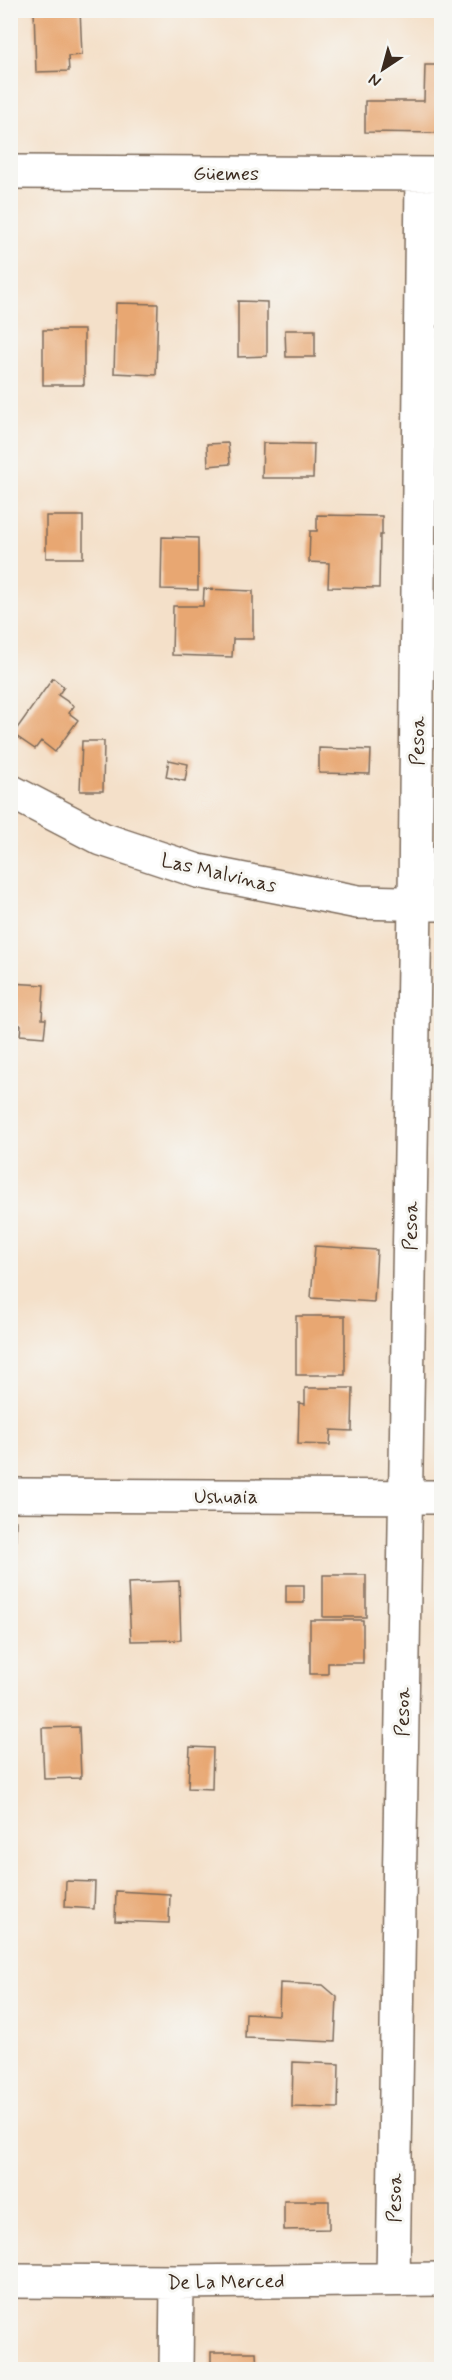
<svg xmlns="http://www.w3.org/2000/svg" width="452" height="2380" viewBox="0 0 452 2380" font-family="Mynerve,sans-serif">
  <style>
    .building { fill: #e8a772 }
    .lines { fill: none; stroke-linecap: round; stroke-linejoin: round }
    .minor-casing { stroke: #7c6a5a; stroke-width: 36 }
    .minor { stroke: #fff; stroke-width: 33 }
    .labels { text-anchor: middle; stroke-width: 6; stroke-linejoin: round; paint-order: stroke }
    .street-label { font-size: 20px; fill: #3b2a1e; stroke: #f6f6f2 }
  </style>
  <rect width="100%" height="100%" fill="#f6f6f2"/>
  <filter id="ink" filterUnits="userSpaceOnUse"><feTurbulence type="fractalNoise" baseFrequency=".0167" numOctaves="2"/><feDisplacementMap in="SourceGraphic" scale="12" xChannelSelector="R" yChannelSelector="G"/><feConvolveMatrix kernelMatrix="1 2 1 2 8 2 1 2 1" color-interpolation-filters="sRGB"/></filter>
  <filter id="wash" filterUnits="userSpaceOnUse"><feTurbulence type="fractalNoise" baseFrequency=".008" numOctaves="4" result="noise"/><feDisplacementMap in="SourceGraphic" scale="24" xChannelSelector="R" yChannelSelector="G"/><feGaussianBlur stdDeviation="1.35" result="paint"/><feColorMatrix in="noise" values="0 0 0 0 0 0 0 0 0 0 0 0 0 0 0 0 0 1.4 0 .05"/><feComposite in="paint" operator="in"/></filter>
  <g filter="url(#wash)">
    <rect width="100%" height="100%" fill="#f4e0c9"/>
    <g id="blocks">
      <!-- building -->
      <path class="building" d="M34,10H80L82,55L68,56L69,71L36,72Z
        M425,65H442V133L365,132V101H424Z
        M238,301L267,302V356L238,357Z
        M116,303L158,304L156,375L114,373Z
        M43,330H84V385H43Z
        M285,330H315V357H286Z
        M228,443L230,464L208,466L207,444Z
        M263,443L314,444L313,478H262Z
        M317,515L382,516V535H380L379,588L328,587L329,563L309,562L310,531H317Z
        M46,516H83V558H46Z
        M162,537L198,538V590L161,589Z
        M204,589L253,591V639H233L232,657L172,655L173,606H203Z
        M53,678L64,687L58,695L74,706L69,713L78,720L55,752L41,741L35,749L13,734Z
        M82,741H104L103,791H80Z
        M319,748L371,750L370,774L319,773Z
        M169,760L188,764L185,781L166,777Z
        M10,983L44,985L42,1019H46L44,1037L20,1035L21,1025L10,1024Z
        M315,1246L377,1250L374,1302L311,1298Z
        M296,1316H345V1375H296Z
        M305,1388H353L352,1431L331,1430L330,1445L298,1444L299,1403L305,1404Z
        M10,1521H16L14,1605H10Z
        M323,1575H366V1617H323Z
        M179,1581L181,1640L131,1641L128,1583Z
        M286,1585H304V1603H286Z
        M310,1620H363V1663H328V1674H310Z
        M79,1727L81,1778L44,1779L42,1728Z
        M190,1747L213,1748L212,1789L188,1788Z
        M66,1881L95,1882L94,1909L65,1907Z
        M116,1891L170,1894L169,1923L115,1921Z
        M280,1983L323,1985L337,1997L335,2042L245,2038L246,2013L279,2015Z
        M293,2062L339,2064L338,2108L292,2107Z
        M284,2201H329V2229L284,2230Z
        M211,2352H256L257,2370H211Z"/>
    </g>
  </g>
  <g filter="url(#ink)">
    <use href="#blocks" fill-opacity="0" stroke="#7c6a5a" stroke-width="1.5"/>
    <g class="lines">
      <!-- minor casing -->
      <g class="minor-casing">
        <path id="minor" d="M10,172L442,174
          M10,791L102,839L198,871L358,902L442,904
          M10,1495L442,1497
          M393,2279L415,902L422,174
          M10,2281L177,2282L442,2279
          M176,2370L177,2282"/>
      </g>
      <!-- minor -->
      <use href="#minor" class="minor"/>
    </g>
  </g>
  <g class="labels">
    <!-- street labels -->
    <g class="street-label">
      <text x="226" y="180">Güemes</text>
      <text transform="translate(417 741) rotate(-89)" y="7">Pesoa</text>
      <text transform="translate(219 872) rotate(13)" y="7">Las Malvinas</text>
      <text transform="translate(410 1226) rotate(-89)" y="7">Pesoa</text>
      <text x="226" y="1503">Ushuaia</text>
      <text transform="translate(402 1712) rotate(-89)" y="7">Pesoa</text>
      <text transform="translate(394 2198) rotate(-89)" y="7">Pesoa</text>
      <text transform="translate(226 2281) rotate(-1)" y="7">De La Merced</text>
    </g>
  </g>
  <!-- margin -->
  <rect width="452" height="2380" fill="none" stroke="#f6f6f2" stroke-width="36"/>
  <!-- north arrow -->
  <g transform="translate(383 69) rotate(216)" stroke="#f6f6f2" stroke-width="4.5" paint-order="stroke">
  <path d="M0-4.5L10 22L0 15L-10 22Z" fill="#3b2a1e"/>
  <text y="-9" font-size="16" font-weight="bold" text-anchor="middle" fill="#3b2a1e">N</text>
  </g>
</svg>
